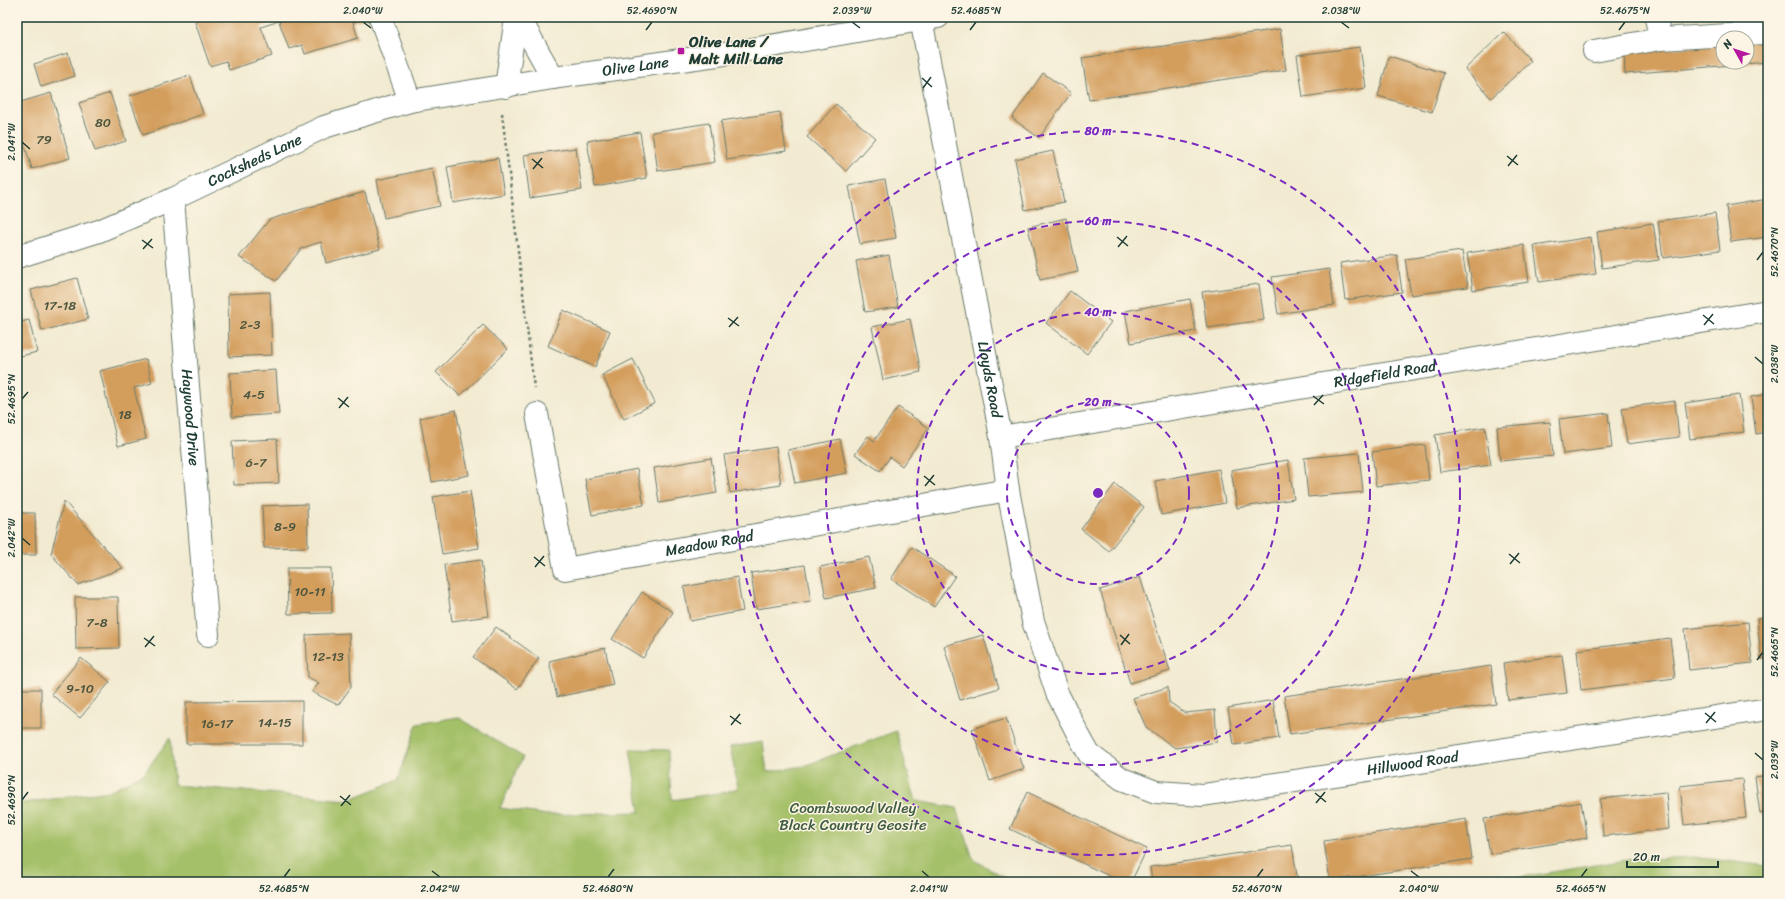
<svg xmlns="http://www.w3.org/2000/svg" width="1785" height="899" viewBox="0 0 1785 899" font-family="Sriracha,sans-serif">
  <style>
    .green { fill: #a4c067; stroke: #627e4e }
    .building { fill: #d39d5b }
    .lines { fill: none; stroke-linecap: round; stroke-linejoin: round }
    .minor-casing { stroke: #697a6b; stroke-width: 24 }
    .path { stroke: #697a6b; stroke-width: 2.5; stroke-dasharray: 3 3; stroke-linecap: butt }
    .minor { stroke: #fff; stroke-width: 22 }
    .ticks { fill: none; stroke: #1f3d34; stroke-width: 1.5 }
    .ring { fill: none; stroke: #7b2cbf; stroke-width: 2; stroke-dasharray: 7 5 }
    .poi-dot { fill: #b5179e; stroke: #fcf5e5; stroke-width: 1.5 }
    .labels { text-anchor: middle; stroke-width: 3; stroke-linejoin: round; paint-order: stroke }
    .number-label { font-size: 13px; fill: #4c553e }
    .poi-label { font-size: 15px; font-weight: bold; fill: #1f3d34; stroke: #fcf5e5; text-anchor: start }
    .street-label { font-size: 15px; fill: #1f3d34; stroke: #fcf5e5 }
    .park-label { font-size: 15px; fill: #405e41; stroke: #fcf5e5 }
    .centre { fill: #7b2cbf; stroke: #fcf5e5; stroke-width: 2 }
    .ring-label { font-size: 12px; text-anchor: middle; font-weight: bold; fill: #7b2cbf; stroke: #fcf5e5; stroke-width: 3; stroke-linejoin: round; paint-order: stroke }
    .neatline { fill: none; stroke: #1f3d34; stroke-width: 1.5 }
    .ticks-label { font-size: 10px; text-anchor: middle; fill: #1f3d34 }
  </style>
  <rect width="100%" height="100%" fill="#fcf5e5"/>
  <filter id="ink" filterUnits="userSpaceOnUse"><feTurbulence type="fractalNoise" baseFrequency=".025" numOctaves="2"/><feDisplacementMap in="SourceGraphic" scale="8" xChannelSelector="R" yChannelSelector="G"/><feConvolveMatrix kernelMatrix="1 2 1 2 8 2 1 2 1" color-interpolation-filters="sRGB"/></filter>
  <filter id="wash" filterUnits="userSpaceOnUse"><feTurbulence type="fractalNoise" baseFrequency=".012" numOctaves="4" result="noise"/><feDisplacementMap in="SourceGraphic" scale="16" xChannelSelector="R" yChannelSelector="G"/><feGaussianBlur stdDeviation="0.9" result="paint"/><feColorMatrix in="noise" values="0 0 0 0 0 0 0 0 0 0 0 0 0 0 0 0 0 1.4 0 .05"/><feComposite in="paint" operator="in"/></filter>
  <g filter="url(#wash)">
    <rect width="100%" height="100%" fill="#f2ebd2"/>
    <!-- green -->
    <path class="green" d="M458,717L523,757L500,808L547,815L640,812L630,749L669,750L672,800L726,792L738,788L730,747L763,742L767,772L804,766L896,731L916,801L957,808L973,859L1012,882H17V804L109,791L143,774L170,738L174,785L348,800L398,780L417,724Z
      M1694,857L1768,866V882H1491L1627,860Z"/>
    <g id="blocks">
      <!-- building -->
      <path class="building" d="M209,17H220L222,21L234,17H278L279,21L261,27L272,56L229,70L226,61L210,66L195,22Z
        M291,17H365L366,18L353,22L358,38L305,54L302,45L289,49L279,21Z
        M1280,29L1286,70L1089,100L1082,58Z
        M1504,32L1531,61L1491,98L1465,69Z
        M1768,40V62L1625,74L1624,52L1723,44V62H1747V42Z
        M1360,47L1366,88L1303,97L1297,55Z
        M68,53L75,76L41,87L34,64Z
        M1389,56L1444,73L1432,112L1378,96Z
        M1043,73L1071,93L1039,138L1012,118Z
        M190,75L203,114L143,135L129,96Z
        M51,93L70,158L32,169L17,120V103Z
        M110,93L126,141L95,151L79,103Z
        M836,104L875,138L846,171L807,137Z
        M780,112L786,151L727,160L721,121Z
        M709,123L715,162L658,171L652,132Z
        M640,132L647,178L595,187L587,141Z
        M576,148L582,190L530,198L524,155Z
        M1053,151L1064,202L1025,210L1015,159Z
        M498,158L504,194L453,203L447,167Z
        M432,168L440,206L384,218L377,180Z
        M885,179L896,238L860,244L849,186Z
        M365,192L380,249L326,263L321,242L308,246L301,249L276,281L239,257L269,220L299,210Z
        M1768,199V237L1731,242L1726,206Z
        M1715,213L1720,250L1663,258L1658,221Z
        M1066,218L1078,272L1040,280L1028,227Z
        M1653,223L1659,260L1602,268L1597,232Z
        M1591,237L1596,274L1539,282L1534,246Z
        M1524,245L1529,282L1473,290L1467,253Z
        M1462,251L1468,287L1411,295L1405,259Z
        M889,255L898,307L865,312L856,261Z
        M1397,255L1402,292L1345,300L1340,263Z
        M1329,269L1334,305L1278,314L1272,277Z
        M77,278L88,319L42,331L31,290Z
        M1259,284L1264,320L1207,328L1202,292Z
        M1070,291L1111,322L1087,354L1046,323Z
        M270,292L272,355L229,357L228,294Z
        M1190,299L1196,331L1131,343L1125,311Z
        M563,310L610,331L595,367L548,346Z
        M910,319L921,372L883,380L872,327Z
        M29,320L37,352L17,357V323Z
        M483,325L508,349L460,396L436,372Z
        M146,359L152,383L134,388L146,439L118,446L100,371Z
        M633,359L655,403L624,419L602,375Z
        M276,370L279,414L232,417L230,373Z
        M1768,394V432L1756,434L1751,397Z
        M1739,395L1744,432L1690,439L1685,403Z
        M1675,401L1679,437L1627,444L1622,408Z
        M898,407L929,428L902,466L890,457L880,471L855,454L868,436L874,441Z
        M456,410L469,475L432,482L420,418Z
        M1608,413L1612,448L1563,454L1559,419Z
        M1550,422L1553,456L1500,461L1497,427Z
        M1485,427L1491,465L1440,472L1435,435Z
        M277,439L279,483L234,485L232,441Z
        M840,439L847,473L795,483L788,450Z
        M1425,445L1429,480L1376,486L1372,452Z
        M776,447L781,485L730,493L724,455Z
        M1359,453L1363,492L1308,497L1304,458Z
        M711,458L717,493L659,503L654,468Z
        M1288,460L1294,499L1237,508L1231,470Z
        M637,469L644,505L592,515L585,479Z
        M1219,469L1225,503L1161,515L1155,481Z
        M1115,484L1144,507L1109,551L1081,529Z
        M470,491L479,548L442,554L433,497Z
        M64,501L123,568L78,585L51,554Z
        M307,504L308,547L264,548L262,506Z
        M17,513H35L36,555H17Z
        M912,547L955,576L934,607L891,579Z
        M869,557L876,588L826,598L820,567Z
        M481,560L489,616L452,621L444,565Z
        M805,565L811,601L756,609L751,573Z
        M287,568H331L332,613L288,614Z
        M737,577L743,611L690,621L684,587Z
        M1140,577L1170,671L1130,683L1100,590Z
        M642,592L673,612L643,658L612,639Z
        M75,597H118L119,648L76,649Z
        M1768,617V658L1761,659L1757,618Z
        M1748,622L1752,663L1689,670L1685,629Z
        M496,627L539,658L517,689L473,657Z
        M349,633L351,687L338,705L312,692L319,683L308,677L306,635Z
        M983,635L999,688L960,700L944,646Z
        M1670,638L1675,678L1581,690L1577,650Z
        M605,648L613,685L557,697L549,661Z
        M1562,655L1567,693L1508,700L1503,663Z
        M81,658L110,682L80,718L51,694Z
        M1491,666L1496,704L1290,734L1284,696Z
        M1168,687L1169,702L1185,713L1215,710L1217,742L1175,748L1146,727L1133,698Z
        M17,689H41V728H17Z
        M1273,700L1279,738L1234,745L1228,708Z
        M302,701V744H186V702Z
        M1006,718L1024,769L990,781L972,729Z
        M1768,775V812L1760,814L1755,777Z
        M1742,779L1746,818L1684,825L1680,786Z
        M1027,792L1147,849L1131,882H1122L1010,829Z
        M1666,792L1669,829L1603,836L1600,799Z
        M1581,802L1587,838L1490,854L1484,819Z
        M1466,819L1472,859L1330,881L1324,841Z
        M1292,845L1298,882H1152L1150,867Z"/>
    </g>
  </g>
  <g filter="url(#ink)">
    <use href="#blocks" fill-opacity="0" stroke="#697a6b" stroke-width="1"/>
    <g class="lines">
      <!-- minor casing -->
      <g class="minor-casing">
        <g id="minor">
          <path d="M380,17L410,101"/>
          <path d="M519,17L553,78"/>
          <path d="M1656,17L1660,39"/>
          <path id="s1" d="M921,19L1001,437L1008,490L1033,621L1057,693L1078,734L1089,754L1122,779L1156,792L1203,795L1768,709"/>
          <path d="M1594,51L1660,39L1763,33"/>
          <path d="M506,87L516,17"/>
          <path id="s2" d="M173,199L208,635"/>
          <path id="s3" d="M17,257L99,231L173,199L324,127L410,101L553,78L724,54L938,17"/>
          <path id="s4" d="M537,414L565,569L1008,490"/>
          <path id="s5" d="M1001,437L1768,311"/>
        </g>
      </g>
      <!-- path -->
      <path class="path" d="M502,113L534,388"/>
      <!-- minor -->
      <use href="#minor" class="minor"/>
    </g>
  </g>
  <!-- ticks -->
  <path class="ticks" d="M363,22L371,28M852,22L860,28M1341,22L1349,28M646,30L652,22M970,30L976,22M1619,30L1625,22M922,78L932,87M923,88L931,77M22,142L30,149M1507,156L1518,165M532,159L543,168M1508,166L1517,155M533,169L542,158M1117,237L1128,246M142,240L153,248M1118,247L1127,236M143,249L152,239M1757,260L1763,252M1703,315L1714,324M728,318L739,326M1704,325L1713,314M729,327L738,317M1755,357L1763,364M1313,396L1324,404M338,398L349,407M22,399L28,392M1314,405L1323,395M339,408L348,397M924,476L935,485M925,486L934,475M22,538L30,545M1509,554L1520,563M534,557L545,566M1510,564L1519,553M535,567L544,556M1120,635L1130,644M144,638L155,646M1121,645L1129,634M145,647L154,636M1757,660L1763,652M1705,713L1716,722M730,716L741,724M1706,723L1715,712M731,725L740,714M1755,753L1763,760M1315,793L1326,802M340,796L351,805M22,800L28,792M1316,803L1325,792M341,806L350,795M432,871L440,877M922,871L929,877M1411,871L1419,877M284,877L290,869M608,877L614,869M1257,877L1263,869M1581,877L1587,869"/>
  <!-- distance rings -->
  <g class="ring">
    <circle cx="1098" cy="493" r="91"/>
    <circle cx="1098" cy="493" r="181"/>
    <circle cx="1098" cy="493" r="272"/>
    <circle cx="1098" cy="493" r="362"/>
  </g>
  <!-- markers -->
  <rect class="poi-dot" x="677" y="47" width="8" height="8" rx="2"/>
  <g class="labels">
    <!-- number labels -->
    <g class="number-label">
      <text x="103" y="127">80</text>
      <text x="44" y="144">79</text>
      <text x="60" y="310">17-18</text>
      <text x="250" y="329">2-3</text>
      <text x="254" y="399">4-5</text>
      <text x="125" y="419">18</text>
      <text x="256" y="467">6-7</text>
      <text x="285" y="531">8-9</text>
      <text x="310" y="596">10-11</text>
      <text x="97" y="627">7-8</text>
      <text x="328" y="661">12-13</text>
      <text x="80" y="693">9-10</text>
      <text x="275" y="727">14-15</text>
      <text x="217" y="728">16-17</text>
    </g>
    <!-- poi labels -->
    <g class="poi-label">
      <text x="689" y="47">Olive Lane /<tspan x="689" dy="17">Malt Mill Lane</tspan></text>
    </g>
    <!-- street labels -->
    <g class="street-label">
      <text dy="5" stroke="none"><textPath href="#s3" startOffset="652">Olive Lane</textPath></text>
      <text dy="5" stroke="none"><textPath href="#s3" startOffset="257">Cocksheds Lane</textPath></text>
      <text dy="5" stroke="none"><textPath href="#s5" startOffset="389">Ridgefield Road</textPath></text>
      <text dy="5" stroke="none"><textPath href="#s1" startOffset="367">Lloyds Road</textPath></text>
      <text dy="5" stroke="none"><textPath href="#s2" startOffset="219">Haywood Drive</textPath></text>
      <text dy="5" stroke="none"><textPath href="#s4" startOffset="304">Meadow Road</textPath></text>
      <text dy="5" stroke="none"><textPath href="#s1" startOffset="1094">Hillwood Road</textPath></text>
    </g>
    <!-- park labels -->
    <g class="park-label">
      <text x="853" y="813">Coombswood Valley<tspan x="853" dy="17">Black Country Geosite</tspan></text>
    </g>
  </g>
  <circle cx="1098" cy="493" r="6" class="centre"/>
  <g class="ring-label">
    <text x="1098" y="135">80 m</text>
    <text x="1098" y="225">60 m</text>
    <text x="1098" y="316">40 m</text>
    <text x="1098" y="406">20 m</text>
  </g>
  <!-- margin -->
  <rect width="1785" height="899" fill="none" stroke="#fcf5e5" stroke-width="44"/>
  <!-- north arrow -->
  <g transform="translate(1735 50) rotate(309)"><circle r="19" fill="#fcf5e5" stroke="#a4ab9e"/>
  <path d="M0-3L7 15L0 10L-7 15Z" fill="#b5179e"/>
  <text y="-6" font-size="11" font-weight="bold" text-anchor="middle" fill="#1f3d34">N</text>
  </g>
  <!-- scale -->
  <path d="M1627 861v6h91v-6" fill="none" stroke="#1f3d34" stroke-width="2"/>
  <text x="1633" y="861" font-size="12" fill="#1f3d34" stroke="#fcf5e5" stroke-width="3" paint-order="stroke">20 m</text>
  <rect x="22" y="22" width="1741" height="855" class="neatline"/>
  <g class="ticks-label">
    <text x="363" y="14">2.040°W</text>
    <text x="652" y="14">52.4690°N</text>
    <text x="852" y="14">2.039°W</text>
    <text x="976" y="14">52.4685°N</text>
    <text x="1341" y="14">2.038°W</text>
    <text x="1625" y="14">52.4675°N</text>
    <text transform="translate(11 142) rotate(-90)" y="4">2.041°W</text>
    <text transform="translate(1774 252) rotate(-90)" y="4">52.4670°N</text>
    <text transform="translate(1774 364) rotate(-90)" y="4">2.038°W</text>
    <text transform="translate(11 399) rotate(-90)" y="4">52.4695°N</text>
    <text transform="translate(11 538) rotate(-90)" y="4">2.042°W</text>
    <text transform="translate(1774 652) rotate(-90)" y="4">52.4665°N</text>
    <text transform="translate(1774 760) rotate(-90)" y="4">2.039°W</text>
    <text transform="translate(11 800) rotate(-90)" y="4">52.4690°N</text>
    <text x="284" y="892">52.4685°N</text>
    <text x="440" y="892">2.042°W</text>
    <text x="608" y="892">52.4680°N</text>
    <text x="929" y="892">2.041°W</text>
    <text x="1257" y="892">52.4670°N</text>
    <text x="1419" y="892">2.040°W</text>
    <text x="1581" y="892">52.4665°N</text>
  </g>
</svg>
